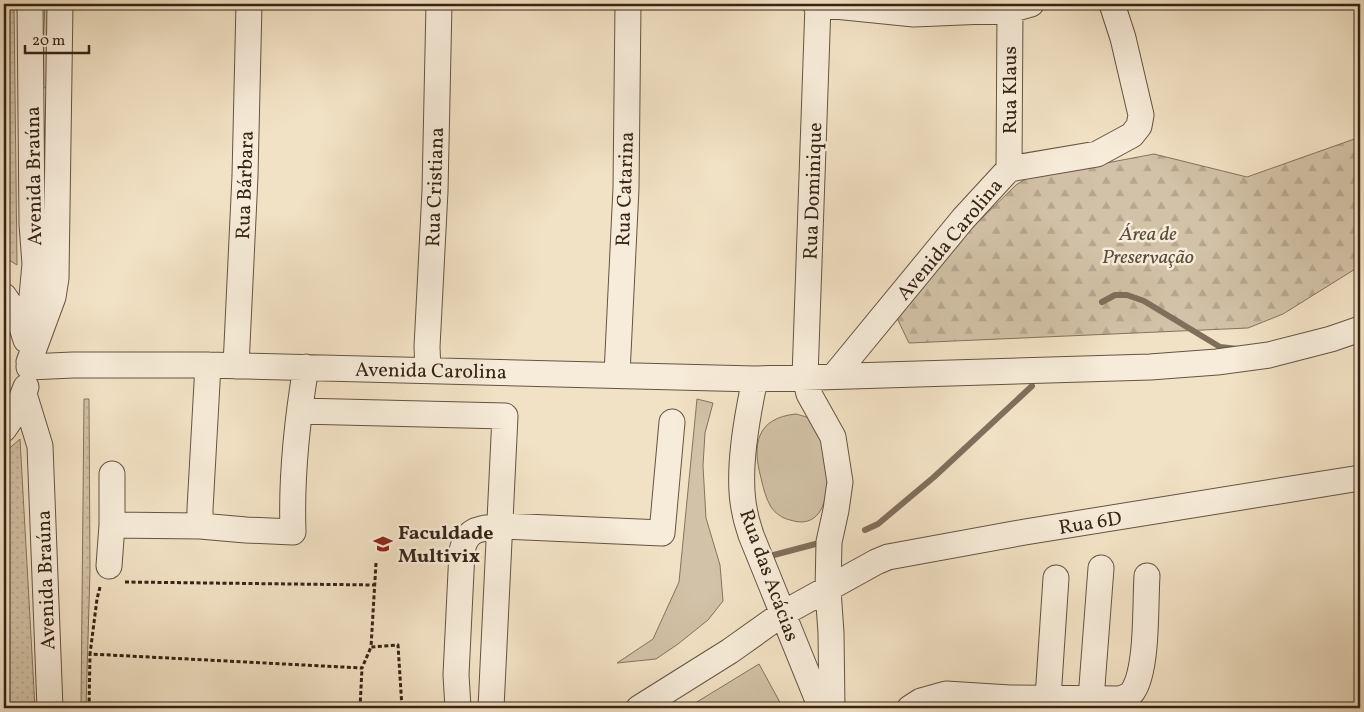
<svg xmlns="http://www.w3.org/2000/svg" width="1364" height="712" viewBox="0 0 1364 712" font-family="Vollkorn,serif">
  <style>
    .green { fill: #d2c2a7; stroke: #84735e }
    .forest { fill: url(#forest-firs); stroke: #84735e }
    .garden { fill: url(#garden-dots); stroke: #84735e }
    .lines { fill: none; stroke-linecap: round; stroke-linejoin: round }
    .stream { stroke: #806f5b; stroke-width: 6 }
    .minor-casing { stroke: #645441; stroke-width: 27 }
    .path { stroke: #352415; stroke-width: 3; stroke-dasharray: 4 2.5; stroke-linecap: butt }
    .minor { stroke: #f7ecd9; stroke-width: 25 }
    .labels { text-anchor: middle; stroke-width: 5; stroke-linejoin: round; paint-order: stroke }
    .street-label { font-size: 20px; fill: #352415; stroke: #f7ecd9 }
    .park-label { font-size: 20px; font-style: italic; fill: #5c4c3a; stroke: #f7ecd9 }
    .poi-label { font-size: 20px; font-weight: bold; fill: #352415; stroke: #f7ecd9; text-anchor: start }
  </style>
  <defs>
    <pattern id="forest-firs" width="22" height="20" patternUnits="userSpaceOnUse" patternTransform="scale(1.25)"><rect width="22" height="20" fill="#d2c2a7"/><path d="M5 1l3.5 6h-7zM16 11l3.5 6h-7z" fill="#b5a78f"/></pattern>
    <pattern id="garden-dots" width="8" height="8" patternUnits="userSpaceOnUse" patternTransform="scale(1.25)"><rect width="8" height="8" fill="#d2c2a7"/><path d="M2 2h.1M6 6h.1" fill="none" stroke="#b5a78f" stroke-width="1.8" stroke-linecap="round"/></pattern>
  </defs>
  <rect width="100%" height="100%" fill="#f2e2c5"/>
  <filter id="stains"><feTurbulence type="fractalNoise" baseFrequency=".004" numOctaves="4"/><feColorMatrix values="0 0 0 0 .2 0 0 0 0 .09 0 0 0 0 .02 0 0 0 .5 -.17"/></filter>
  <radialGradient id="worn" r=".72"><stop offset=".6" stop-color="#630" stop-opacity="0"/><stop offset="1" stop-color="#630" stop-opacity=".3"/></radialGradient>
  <!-- green -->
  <path class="green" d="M45,4H52L51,89L41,87Z
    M697,399L713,403L705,433L703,466L706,518L720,565L723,601L708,620L678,644L656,659L617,663L653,639L679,582Z
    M796,414C803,416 812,418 817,423C819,426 820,431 821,434C824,440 827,446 829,452C831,460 828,473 828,482C826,505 818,529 790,520C782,518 776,514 771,507C766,499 763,487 761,478C752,445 756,418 796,414Z
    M759,664L783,708H687Z"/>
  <!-- forest -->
  <path class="forest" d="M1360,137V266L1283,314L1248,328L909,343L894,312L936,263L1016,185L1027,178L1154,154L1247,177Z"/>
  <!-- garden -->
  <path class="garden" d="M4,4H14L17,265L4,257Z
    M84,399H89L90,570L86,708H81Z
    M20,439L35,708H8L4,613V453Z"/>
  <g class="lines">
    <!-- stream -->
    <path class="stream" d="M1102,302L1115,295H1127L1144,301L1220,347L1238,349
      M865,530L878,524L934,477L1032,386
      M770,556L823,542"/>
    <!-- minor casing -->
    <g class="minor-casing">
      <path id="minor" d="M815,4L914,14L1010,10L1031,4
        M818,5L805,377L809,394L833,437L840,482L836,510L829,542L828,590L831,633L832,708
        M1009,169L1010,10
        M4,296L19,318L26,340
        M28,340L35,264L32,224L30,4
        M29,362L53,297L56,278L60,4
        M208,365L200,509V526L246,530L293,532C291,477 297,421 306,367
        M236,366L245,176L249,4
        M29,367L73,365H208L755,379L851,376L1150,367L1217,362L1269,355L1331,339L1360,329
        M428,370L427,347L435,191L439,4
        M617,374L626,188L628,4
        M834,376L963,219L1009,169L1097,154L1132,135L1139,126L1141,115L1123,38L1112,4
        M755,379C747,417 736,475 745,513C746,520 749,528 751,535L821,708
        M24,394L40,446L50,708
        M300,411L505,416L491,708
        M4,429L17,410L26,387
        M112,525L200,526
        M109,566L112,525V474
        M1048,698L1056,578
        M1091,699L1101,568
        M458,708L456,675L462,551C467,528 479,529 500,526L662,533L672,422
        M639,708L730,651L782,614L876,562L888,557L1025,532L1360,478
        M910,708L921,701L946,694L1010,698L1120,699C1125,697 1131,695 1133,691C1148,668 1145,605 1147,576"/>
    </g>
    <!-- path -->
    <path class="path" d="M4,17L5,45
      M4,130L6,89
      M376,563L371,647L398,645L402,708
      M125,582L375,585
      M100,587L97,599L90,654L362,668L371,647
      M89,708L90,654
      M360,708L362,668"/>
    <!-- minor -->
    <use href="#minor" class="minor"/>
  </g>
  <!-- icons -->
  <defs>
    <g id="university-bare" transform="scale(1.5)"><path d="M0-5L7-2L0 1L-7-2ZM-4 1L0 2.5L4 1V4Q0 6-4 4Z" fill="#8f2418" stroke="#f7ecd9" stroke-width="2.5" paint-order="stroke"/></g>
  </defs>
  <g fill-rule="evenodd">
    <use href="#university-bare" x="383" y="544"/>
  </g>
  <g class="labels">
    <!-- street labels -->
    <g class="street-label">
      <text transform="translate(1009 90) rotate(-90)" y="7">Rua Klaus</text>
      <text transform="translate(33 176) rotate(-91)" y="7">Avenida Braúna</text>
      <text transform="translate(244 185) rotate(-88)" y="7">Rua Bárbara</text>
      <text transform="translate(434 187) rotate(-88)" y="7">Rua Cristiana</text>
      <text transform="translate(624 189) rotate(-88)" y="7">Rua Catarina</text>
      <text transform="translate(812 191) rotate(-88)" y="7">Rua Dominique</text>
      <text transform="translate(949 239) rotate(-50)" y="7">Avenida Carolina</text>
      <text transform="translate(431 370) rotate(1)" y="7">Avenida Carolina</text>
      <text transform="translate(1090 522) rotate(-9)" y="7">Rua 6D</text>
      <text transform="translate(770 575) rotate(70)" y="7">Rua das Acácias</text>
      <text transform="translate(45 580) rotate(-92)" y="7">Avenida Braúna</text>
    </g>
    <!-- park labels -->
    <g class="park-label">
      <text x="1148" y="240">Área de<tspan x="1148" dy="23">Preservação</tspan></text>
    </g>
    <!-- poi labels -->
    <g class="poi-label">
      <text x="398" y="539">Faculdade<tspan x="398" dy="23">Multivix</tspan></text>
    </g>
  </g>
  <!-- margin -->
  <rect width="1364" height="712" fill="none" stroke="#f2e2c5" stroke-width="20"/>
  <rect x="5" y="5" width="1354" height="702" fill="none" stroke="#352415" stroke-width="2.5"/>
  <rect x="10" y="10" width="1344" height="692" fill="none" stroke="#352415"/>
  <!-- scale -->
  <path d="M25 45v8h64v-8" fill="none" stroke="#352415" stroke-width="2.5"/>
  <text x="32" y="45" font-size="15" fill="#352415" stroke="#f7ecd9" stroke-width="4" paint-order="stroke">20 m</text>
  <rect width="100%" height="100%" filter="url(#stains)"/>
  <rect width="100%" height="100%" fill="url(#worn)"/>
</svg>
